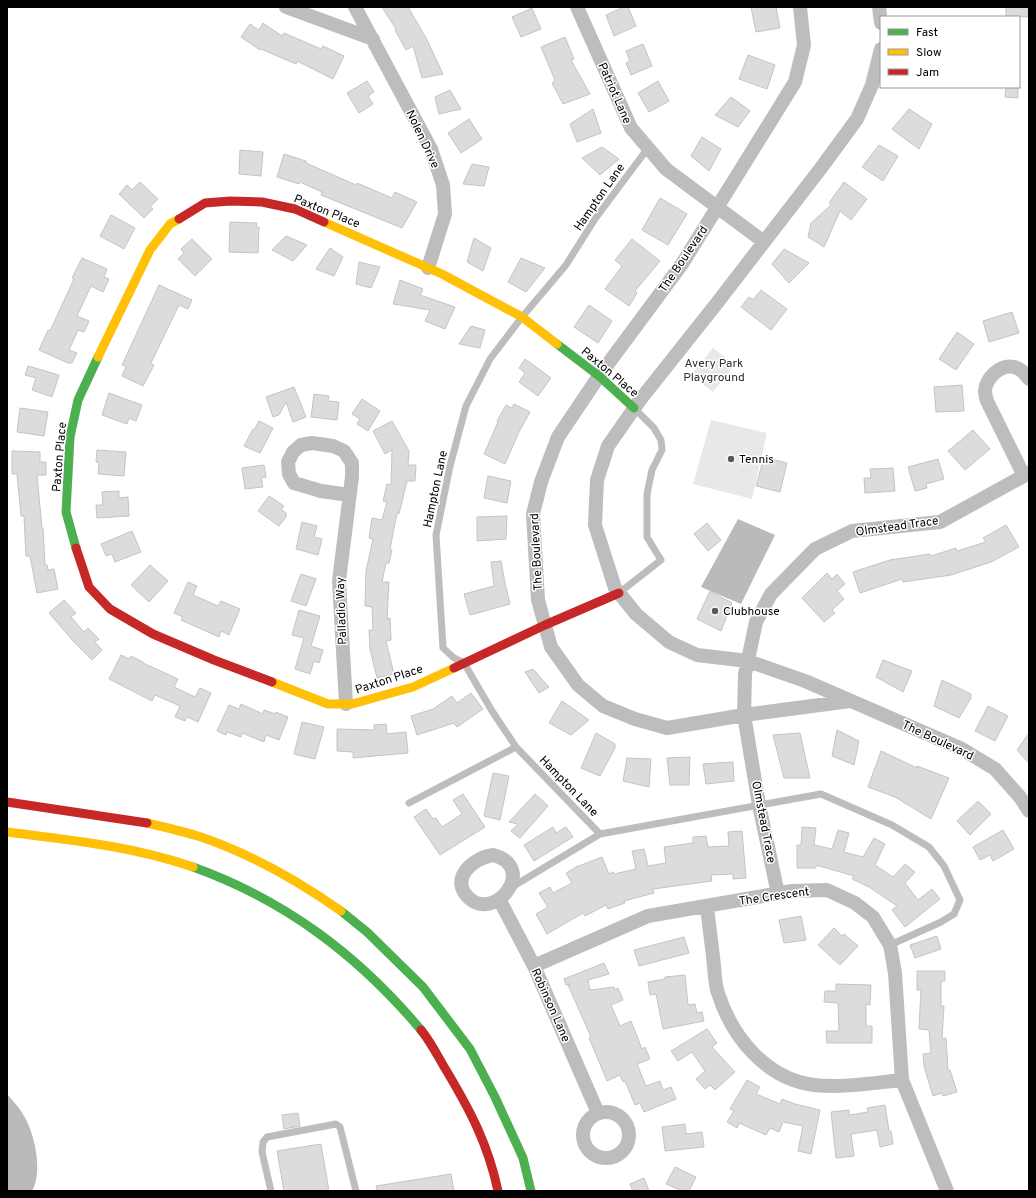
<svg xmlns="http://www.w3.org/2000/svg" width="1036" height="1198" viewBox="0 0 1036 1198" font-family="Overpass,sans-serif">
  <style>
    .green { fill: #e8e8e8 }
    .water { fill: #bababa }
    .building { fill: #dcdcdc; stroke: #c4c4c4 }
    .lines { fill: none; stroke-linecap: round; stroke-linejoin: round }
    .lane { stroke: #bdbdbd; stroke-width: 7 }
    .street { stroke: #bdbdbd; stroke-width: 14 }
    .fast { stroke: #4caf50; stroke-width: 9 }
    .slow { stroke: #ffc107; stroke-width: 9 }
    .jam { stroke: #c62828; stroke-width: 9 }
    .poi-dot { fill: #595959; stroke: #fff; stroke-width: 1.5 }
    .labels { text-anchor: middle; stroke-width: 3; stroke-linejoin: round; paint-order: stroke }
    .street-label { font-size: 12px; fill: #000; stroke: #fff }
    .park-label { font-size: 12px; fill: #2d2d2d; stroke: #fff }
    .poi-label { font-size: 12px; fill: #000; stroke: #fff; text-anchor: start }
  </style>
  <rect width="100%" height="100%" fill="#fff"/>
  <!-- green -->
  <path class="green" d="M713,348L735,365L713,392L691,375Z
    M711,420L767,433L752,499L693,484Z"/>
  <!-- water -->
  <path class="water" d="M738,519L775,535L741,604L701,587Z
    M7,1094C13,1101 20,1108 24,1116C35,1134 43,1172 32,1191H7Z"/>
  <!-- building -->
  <path class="building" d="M382,7H408L426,38L443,74L422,78L413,46L406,50L395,30L396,29Z
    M624,7H628L636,26L614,36L606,15Z
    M751,7H776L780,28L756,32Z
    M1006,7H1029L1028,17L1006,16Z
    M532,8L541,29L521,37L512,17Z
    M263,23L282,36L284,33L321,49L323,46L344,56L333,79L297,61L296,64L261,49L260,50L241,37L250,24L259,30Z
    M565,37L574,59L571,60L590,94L563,104L552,83L555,80L541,47Z
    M643,44L652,66L631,75L626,63L630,61L626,51Z
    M748,55L775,65L767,89L739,79Z
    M367,81L374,92L368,96L373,104L359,113L347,93Z
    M658,81L669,101L649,112L638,93Z
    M1006,87H1018V98L1005,97Z
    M450,90L461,109L439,114L435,97Z
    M731,97L750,111L738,127L715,115Z
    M593,109L601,133L577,142L570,124Z
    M909,109L932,124L919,149L892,129Z
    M469,119L482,139L461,153L448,133Z
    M702,137L721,149L709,171L691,156Z
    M879,145L898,156L883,181L862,167Z
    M602,147L619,159L600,175L582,158Z
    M240,150L263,152L261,176L239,174Z
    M284,154L306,161V163L356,185L357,183L392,198L395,192L417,202L402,228L321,195L322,192L300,182L299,184L277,177Z
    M472,164L489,167L484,186L463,184Z
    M140,182L158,199L150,207L153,209L144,218L119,194L127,185L132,190Z
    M844,182L867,199L851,220L840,211L824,247L808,237L811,223L831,205L829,203Z
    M660,198L687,214L668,245L642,230Z
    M111,215L135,228L124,249L100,236Z
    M230,222L257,223L256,227H259L258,253L229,252Z
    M286,236L307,245L293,261L272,250Z
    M474,238L491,248L483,271L467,262Z
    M192,239L212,259L195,276L178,259L184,253L181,249Z
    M632,239L660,261L635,291L637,293L629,306L605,289L622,266L615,260Z
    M330,248L343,257L334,276L316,269Z
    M784,249L809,263L789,283L772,264Z
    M82,258L107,269L104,277L109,279L103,292L91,286L77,316L89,321L84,332L78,330L69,350L77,353L72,363H68L39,350L48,330L50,331L74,279L72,278Z
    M521,258L545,268L526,292L508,282Z
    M359,262L380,267L371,288L356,284Z
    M400,280L423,289L420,295L455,307L445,329L425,321L430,310L393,304Z
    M159,285L192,300L188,309L179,305L151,363L154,365L143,386L122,376L126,366L122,365Z
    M761,290L787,309L771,330L741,307L749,297L753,300Z
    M589,305L612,321L598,343L574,327Z
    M1012,312L1019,333L989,342L983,321Z
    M471,326L485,330L480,348L459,344Z
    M957,332L974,344L956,370L939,359Z
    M525,359L551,378L538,396L519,382L525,373L519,368Z
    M28,366L59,375L52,397L32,390L36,378L25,375Z
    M962,385L964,411L936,412L934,387Z
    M294,387L306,417L293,422L286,402L279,415L273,417L266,397Z
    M109,393L142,405L136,421L129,418L127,424L102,415Z
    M314,394L329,396L328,401L339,402L337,420L311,417Z
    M362,399L380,411L368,431L357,424L360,419L352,414Z
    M514,404L530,412L519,432L505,464L484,454L498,422L497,421L506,405L512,408Z
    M20,408L48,412L44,436L17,432Z
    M259,421L273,428L260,453L244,446L253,429L254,430Z
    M392,421L409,451L408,465H416L415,481H407L399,514L397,513L390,549L392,550L389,563H386L382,582H389L387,619L390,618L391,640L386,641L394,674L377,678L370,649L369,630H373L372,607L365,606L366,571L373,539L369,538L372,518L382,520L387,502L383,501L387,484L391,485L392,450L385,454L373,431Z
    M973,430L990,449L965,470L948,451Z
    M97,450L126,452L124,476L98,474L99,463L96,462Z
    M12,451L40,452V462H46V475H37L42,528H43L45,565H47L48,570L54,569L58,589L37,593L30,556H26L24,516H21L17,474H12Z
    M764,457L787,463L780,492L756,486Z
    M938,459L944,479L926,484L927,488L915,491L908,467Z
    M264,465L266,477L261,478L263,487L245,489L242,468Z
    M893,468L895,491L865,493L864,478H871L870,469Z
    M488,476L511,481L507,503L484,498Z
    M119,491V498L128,497L129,516L97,518L96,505H103L102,492Z
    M269,496L284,506L281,509L286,513V517L279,526L258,511Z
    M507,516L506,539L477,541V517Z
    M302,522L317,526L314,537L322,539L318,555L296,549Z
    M707,523L721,540L708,551L694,534Z
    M1006,525L1019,547L991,562L951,575L903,582L902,579L860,593L853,572L890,560L930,554L931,556L956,548L957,551L986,542L983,538Z
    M132,531L141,552L115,562L112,554L106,556L101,544Z
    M501,561L505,583L510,604L470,615L464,594L494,586L491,562Z
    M150,565L168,581L149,602L131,585Z
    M827,573L832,579L837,574L845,584L837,591L844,599L832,610L835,613L824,622L802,598Z
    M301,574L316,579L306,606L291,601Z
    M188,582L197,586L193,595L218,606L221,601L240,609L229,635L221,631L219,637L181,620L183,617L174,613Z
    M710,591L732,603L721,631L697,619Z
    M64,600L76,613L71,617L84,632L88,628L99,639L95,642L102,650L92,660L74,642L49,613Z
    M299,610L320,616L311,646L323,650L319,663L314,661L310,674L295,669L304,638L292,635Z
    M121,655L129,659L131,656L143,662V663L178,679L174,687L195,697L200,688L211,693L198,722L187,717L185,721L175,717L180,706L155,695L152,701L109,679Z
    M883,660L912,671L903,692L876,677Z
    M533,669L549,687L539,693L525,672Z
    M942,680L971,694V698L959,718L934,706Z
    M471,693L483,709L457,727L454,723L417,735L411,716L433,709L452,696L457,703Z
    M562,701L589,720L571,735L549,723Z
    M241,704L263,714L264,710L275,714L276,712L288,717L279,740L266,735L264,742L242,733L241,737L227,732L226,735L217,731L229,705L239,709Z
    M988,706L1008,716L995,741L975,731Z
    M302,722L324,727L315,759L294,754Z
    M386,724L387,734L406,732L408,753L353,758V752L337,751V729L374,730V725Z
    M837,730L859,741L854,765L832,756Z
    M596,733L615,744V748L600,776L581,768Z
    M800,733L810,778H784L773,735Z
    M1029,733V763L1017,750Z
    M881,751L917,768V766L949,778L931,819L895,797L868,787Z
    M690,757L689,785H670L667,758Z
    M627,758L651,759L649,787L623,781Z
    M733,762L734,781L706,784L703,764Z
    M493,773L509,776L500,820L484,816Z
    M463,794L485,827L440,855L414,817L426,809L433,819L436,818L442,827L462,814L453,800Z
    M535,794L548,806L520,838L511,831L518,824L509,822Z
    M978,801L991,814L970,835L957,821Z
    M553,827L556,833L566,827L573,837L534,861L524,845Z
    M802,827L816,828L814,845L832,849L838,830L849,833L844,852L863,857L874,838L885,844L875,865L893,877L905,864L915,872L905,883L918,900L932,889L940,899L905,927L892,910L897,906L869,887L852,879L854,876L816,865V868H797V845H801Z
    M1003,830L1014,849L993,861L990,855L980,860L973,847Z
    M742,831L746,878L733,879V874L711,875L712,881L653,889L654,893L624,901L625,903L608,909L606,905L585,916L583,913L547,934L536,914L548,907L539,893L550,887L553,893L572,883L566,873L576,867L602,857L609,874L613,872L614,874L636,869L632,851L644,849L648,866L666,863L664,847L693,843V837L706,836L708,847L729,846L728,832Z
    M801,916L806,940L784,943L779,920Z
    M834,928L842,936L844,934L858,946L840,965L818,945Z
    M937,936L941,949L915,958L910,945Z
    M684,937L689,953L639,966L634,950Z
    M604,963L609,974L588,980L590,990L614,987L615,990L618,988L623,1000L611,1005L620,1026L631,1021L642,1049L645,1047L650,1059L637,1064L646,1086L660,1081L663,1090L671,1087L676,1099L644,1112L640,1103L635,1105L625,1081L623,1082L620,1075L607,1081L589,1038L591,1037L568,985L571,984L566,985L564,979Z
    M917,971H945V981H941V1006H944L942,1039L946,1038L948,1070H950L957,1092L943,1096L942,1093L933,1096L924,1066L923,1054L931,1053L929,1030L919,1029L921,990H917Z
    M685,975L688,1005L695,1004L697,1013L702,1012L704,1021L663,1029L656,994L650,995L648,982L665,979V977Z
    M836,984L871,985L870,1005L866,1004V1026H872V1043H827L826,1031H839L838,1003L824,1002L825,991H836Z
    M707,1029L717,1043L712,1047L735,1072L715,1090L710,1085L705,1089L696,1079L705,1071L692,1052L678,1061L671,1051Z
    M747,1080L760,1087L756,1094L780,1104L782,1099L795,1104L820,1110L811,1154L798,1151L803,1126L783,1122L779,1132L770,1128L766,1135L739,1123L737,1128L727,1122L734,1111L730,1109Z
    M885,1105L889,1131H891L893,1144L880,1147L877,1130L851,1134L854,1156L836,1158L831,1112L849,1110V1115L868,1112L867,1108Z
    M298,1113L300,1126L284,1129L282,1115Z
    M685,1124L686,1134L702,1132L704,1147L665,1151L662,1127Z
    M321,1144L329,1191H284L277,1151Z
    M675,1167L696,1177L689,1191H682L666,1184Z
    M451,1174L454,1191H377L376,1186Z
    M644,1178L649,1191H633L630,1184Z"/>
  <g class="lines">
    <!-- lane -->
    <path class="lane" d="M619,593L661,560L647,537V494L652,470L662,450L661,440L654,428L634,408
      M409,803L516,747
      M600,834L516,747L492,711L464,663L454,658L443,648L436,535L450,466L466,406L490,359L522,317L566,265L595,219L648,148
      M512,887L600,834L821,794L892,825L929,847L944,866L960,900L954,914L941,922L890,945
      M271,1191L262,1152L263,1142L267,1137L336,1124L340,1127L356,1191"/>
    <!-- street -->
    <path class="street" d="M286,7L373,39
      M355,7L431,149L443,185L445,214L428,268
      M577,7L631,128L666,169L764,242
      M800,7L804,45L795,82L682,264L599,376L558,437L541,482L533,514L538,600L551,647L578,685L603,706L635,719L667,728L744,715L850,701
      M879,7L881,23
      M881,49L872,85L857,119L821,168L717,303L640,400L608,446L597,480L595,525L615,588L636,614L669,642L697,655L748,661L805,681L962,749L995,769L1020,797L1029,811
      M1024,476L987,401C986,398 985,394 985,391C986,378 1000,364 1014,367C1021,368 1025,374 1029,379
      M346,704L339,581L352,477V463L344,451L333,446L312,443L301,445L293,452L288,462L289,474L294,483L321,491L349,495
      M493,855C538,867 496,921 470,899C448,880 472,858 493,855Z
      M778,894L759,805L744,715L745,674L756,622L771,594L815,549L852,531L940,522L1029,473
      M499,899L534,966L598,1113
      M707,906C709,926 712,946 714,966C715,975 715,985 718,993C732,1037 766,1079 814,1085C843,1088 873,1083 902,1080
      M534,966L648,916L792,891L827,890L855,903L873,917L890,945L895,973L902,1080L947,1191
      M583 1135a23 23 0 1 1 46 0a23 23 0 1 1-46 0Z"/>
    <!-- fast -->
    <path class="fast" d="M557,344L599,376L634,408
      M76,548L66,512L70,437L78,400L98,357
      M193,867C285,900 358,955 421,1030
      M341,911L367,932L423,987L470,1049L495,1097L523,1158L531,1191"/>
    <!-- slow -->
    <path class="slow" d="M324,222L442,274L522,317L557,344
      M98,357L150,250L170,224L179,219
      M272,682L328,704H352L413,687L454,668
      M147,823C164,827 181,831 198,836C249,853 297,880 341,911
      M7,832C70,840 133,846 193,867"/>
    <!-- jam -->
    <path class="jam" d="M179,219L205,203L230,201L262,202L295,209L324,222
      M76,548L89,587L110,609L153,634L214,660L272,682
      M454,668L545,625L619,593
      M7,802L147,823
      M421,1030C431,1042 438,1057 446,1070C470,1110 488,1144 498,1191"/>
  </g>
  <!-- markers -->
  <g class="poi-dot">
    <circle cx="731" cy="459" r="4"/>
    <circle cx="715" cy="611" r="4"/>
  </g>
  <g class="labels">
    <!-- street labels -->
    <g class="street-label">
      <text transform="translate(615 93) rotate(66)" y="4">Patriot Lane</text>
      <text transform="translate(423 139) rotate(65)" y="4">Nolen Drive</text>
      <text transform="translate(599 197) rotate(-55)" y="4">Hampton Lane</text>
      <text transform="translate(327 211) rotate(22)" y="4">Paxton Place</text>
      <text transform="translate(683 259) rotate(-56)" y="4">The Boulevard</text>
      <text transform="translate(610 372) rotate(40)" y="4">Paxton Place</text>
      <text transform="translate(59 457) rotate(-85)" y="4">Paxton Place</text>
      <text transform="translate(435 489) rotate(-78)" y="4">Hampton Lane</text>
      <text transform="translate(897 526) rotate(-8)" y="4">Olmstead Trace</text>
      <text transform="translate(536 552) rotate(-93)" y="4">The Boulevard</text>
      <text transform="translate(341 611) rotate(-92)" y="4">Palladio Way</text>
      <text transform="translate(389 679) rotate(-18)" y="4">Paxton Place</text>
      <text transform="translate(938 740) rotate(25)" y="4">The Boulevard</text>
      <text transform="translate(569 786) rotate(46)" y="4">Hampton Lane</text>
      <text transform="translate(764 822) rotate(79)" y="4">Olmstead Trace</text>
      <text transform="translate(774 896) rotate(-8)" y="4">The Crescent</text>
      <text transform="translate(551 1005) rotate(66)" y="4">Robinson Lane</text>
    </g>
    <!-- park labels -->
    <g class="park-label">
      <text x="714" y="367">Avery Park<tspan x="714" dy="14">Playground</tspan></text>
    </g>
    <!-- poi labels -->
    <g class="poi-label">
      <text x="739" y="463">Tennis</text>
      <text x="723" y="615">Clubhouse</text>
    </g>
  </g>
  <!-- border -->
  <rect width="1036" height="1198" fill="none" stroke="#000000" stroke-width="16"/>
  <!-- legend -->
  <rect x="880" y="16" width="140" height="72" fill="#ffffff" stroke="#999999"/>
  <rect x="888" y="29" width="20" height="6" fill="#4caf50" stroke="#999999"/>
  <text x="916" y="36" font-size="12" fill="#000000">Fast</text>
  <rect x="888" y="49" width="20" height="6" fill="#ffc107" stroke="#999999"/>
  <text x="916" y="56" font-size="12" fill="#000000">Slow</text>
  <rect x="888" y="69" width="20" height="6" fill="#c62828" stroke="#999999"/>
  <text x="916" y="76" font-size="12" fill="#000000">Jam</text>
</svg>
